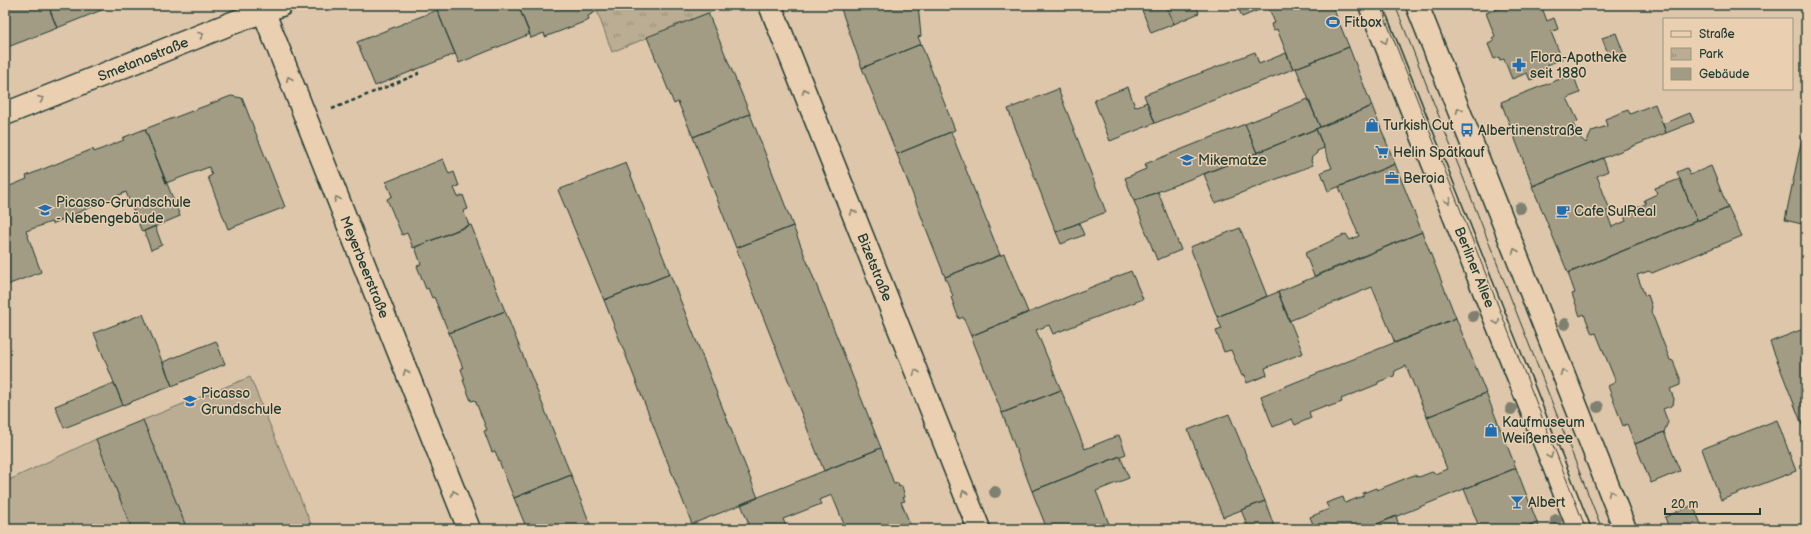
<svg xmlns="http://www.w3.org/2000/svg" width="1811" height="534" viewBox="0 0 1811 534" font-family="'Balsamiq Sans',sans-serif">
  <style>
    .park { fill: url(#park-tufts); stroke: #6d7564 }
    .garden { fill: #bbad93; stroke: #6d7564 }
    .building { fill: #a39c85; stroke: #1f3d34 }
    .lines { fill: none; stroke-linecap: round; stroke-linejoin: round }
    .street-casing { stroke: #1f3d34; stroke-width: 25 }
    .primary-casing { stroke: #1f3d34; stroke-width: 25 }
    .path { stroke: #1f3d34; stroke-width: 2.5; stroke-dasharray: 4 3; stroke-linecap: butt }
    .street { stroke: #eacfb1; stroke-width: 22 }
    .primary { stroke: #eacfb1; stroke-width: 22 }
    .tram { stroke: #1f3d34; stroke-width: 1 }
    .tree { fill: #7e816f }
    .oneway { stroke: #7a7f6c }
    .labels { text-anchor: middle; stroke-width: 3; stroke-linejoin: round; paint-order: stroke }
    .poi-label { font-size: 14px; fill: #1f3d34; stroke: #eacfb1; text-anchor: start }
    .street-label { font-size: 14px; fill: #1f3d34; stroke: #eacfb1 }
  </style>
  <defs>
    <pattern id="park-tufts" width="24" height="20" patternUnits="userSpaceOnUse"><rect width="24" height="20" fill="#bbad93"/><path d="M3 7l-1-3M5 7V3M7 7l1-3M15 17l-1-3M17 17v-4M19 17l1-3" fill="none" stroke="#978e79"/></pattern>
  </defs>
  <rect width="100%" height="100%" fill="#dec6aa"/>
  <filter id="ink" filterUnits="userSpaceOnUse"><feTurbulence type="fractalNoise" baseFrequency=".025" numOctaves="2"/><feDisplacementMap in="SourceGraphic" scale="8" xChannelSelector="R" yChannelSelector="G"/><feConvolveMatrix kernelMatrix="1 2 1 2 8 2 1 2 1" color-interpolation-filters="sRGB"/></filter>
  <g filter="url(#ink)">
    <!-- park -->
    <path class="park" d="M595,5H722L723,7L612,52Z"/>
    <!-- garden -->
    <path class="garden" d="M250,377L313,529H187L143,420Z
      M96,439L132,529H5V482Z"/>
    <!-- building -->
    <path class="building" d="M5,5H48L57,28L5,48Z
      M48,5H114L57,28Z
      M448,5H518L530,34L459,63L437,10Z
      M518,5H595L597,11L588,16L589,20L545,37L544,33L531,38Z
      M850,5H918L921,36L918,37L921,44L862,68L841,9Z
      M1140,5H1166L1174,24L1151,33Z
      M1166,5H1196L1199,13L1174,24Z
      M1237,5H1271L1242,17Z
      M1271,5H1332L1349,47L1293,69L1277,29L1273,31L1271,24L1275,23L1268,6Z
      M1500,5H1541L1547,21L1554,18L1558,29L1551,32L1562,59L1547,65L1551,72L1530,80L1527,73L1512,79L1504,59L1500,60L1499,57L1494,59L1488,44L1494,41L1492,38L1495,36L1486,13L1501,8Z
      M437,10L455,54L375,86L357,42Z
      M708,13L750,114L693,137L678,102L674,104L647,37Z
      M1616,33L1624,54L1610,59L1602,38Z
      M921,44L955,130L897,154L862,68Z
      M1349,47L1372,106L1320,127L1296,68Z
      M1255,52L1259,64L1286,53L1293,69L1155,123L1144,95Z
      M1573,74L1580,93L1567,98L1578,121L1573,123L1578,136L1586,143L1592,131L1607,126L1605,119L1628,110L1630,114L1655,104L1666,133L1533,186L1501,102Z
      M1128,87L1135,107L1147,102L1155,123L1110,141L1094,100Z
      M1058,89L1106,212L1056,232L1008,109Z
      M231,96L242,98L285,207L228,229L208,177L212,175L209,167L166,183L145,129Z
      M1308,99L1320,127L1257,153L1245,124Z
      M1372,106L1395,164L1328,191L1321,172L1332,168L1316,129Z
      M1690,113L1694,122L1666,133L1663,124Z
      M750,114L793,226L736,248L693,137Z
      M1245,124L1257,153L1134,201L1125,178L1146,169L1145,164Z
      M145,129L180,216L142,232L126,192L52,224L51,222L26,231L41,272L7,285L5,279V188L27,179L26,176L93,149L94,152L124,140L122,138Z
      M1316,129L1324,148L1317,151V153L1312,157L1311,161L1313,165L1215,203L1204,174Z
      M951,132L1000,255L945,277L897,154Z
      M1806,135V225L1785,220L1802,138Z
      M1603,158L1608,171L1597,176L1610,210L1606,211L1612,227L1626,221L1623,213L1646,204L1644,200L1657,194L1655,188L1680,179L1697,221L1568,273L1532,186Z
      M443,159L449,174L454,172L459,186L454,188L458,197L463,195L468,209L463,211L469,225L413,248L407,233L402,235L387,199L392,196L386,182Z
      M626,163L670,274L604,300L558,190Z
      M1395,164L1422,232L1314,276L1305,253L1346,234L1350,240L1359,236L1339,187Z
      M1711,166L1728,208L1697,221L1677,172L1687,168L1690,175Z
      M1158,192L1181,250L1157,260L1134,201Z
      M1728,208L1742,236L1652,273L1649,271L1637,275L1645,296L1648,295L1652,307L1651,311L1670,360L1673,361L1680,378V385L1670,389L1674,399L1673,405L1663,409L1668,422L1664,432L1635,444L1627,424L1623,426L1608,386L1616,382L1596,333L1592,334L1584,314L1580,316L1572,294L1575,293L1568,273Z
      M1079,223L1084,235L1061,244L1056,232Z
      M471,225L505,311L449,333L434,297L432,298L428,288L426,289L417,266L421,264L415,247Z
      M155,226L162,245L151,250L144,231Z
      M793,226L881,448L824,471L736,248Z
      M1240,228L1267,296L1217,317L1190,247Z
      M1422,232L1456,318L1395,343L1372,287L1289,321L1278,292Z
      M1004,254L1028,312L971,336L963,317L959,319L951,297L953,296L945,277Z
      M1131,271L1143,299L1053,334L1049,325L1036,330L1061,390L1002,413L971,336Z
      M670,274L758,498L692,524L604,300Z
      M1278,292L1303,353L1265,368L1267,375L1247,383L1244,375L1242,376L1231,350L1224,352L1216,331L1222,329L1217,317Z
      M505,311L571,475L514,498L495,451L492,452L484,431L487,430L475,400L471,401L463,380H465L461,369L463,368L449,333Z
      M143,314L172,386L123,405L94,333Z
      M1456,318L1486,393L1427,417L1406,366L1395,371L1394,376L1378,382V384L1341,399L1342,402L1328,407L1327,405L1309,412L1311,418L1295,425L1292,419L1273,427L1261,396Z
      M1806,328V435L1770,342Z
      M216,341L225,364L172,386L163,362Z
      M114,383L123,405L64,428L55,406Z
      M1061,390L1085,449L1119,435L1126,454L1032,491L1002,413Z
      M1486,393L1516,468L1365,529H1315L1310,517L1329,509L1326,503L1343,497L1345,503L1363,496V493L1376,488L1377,490L1414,475L1419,477L1432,472L1435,474L1447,469L1427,417Z
      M1229,414L1265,501L1223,517L1188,430Z
      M143,420L187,529H132L96,439Z
      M1777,420L1796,471L1721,500L1702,449Z
      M1664,432L1680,471L1651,483L1635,444Z
      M881,448L894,484L898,483L899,487L902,486L905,497H903L905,501L901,502L912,529H846L832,495L819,500L821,504L783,519L787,529H751L741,504Z
      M1120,456L1129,478L1096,491L1111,529H1047L1032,491Z
      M1516,468L1537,522L1520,529H1480L1464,489Z
      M571,475L592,529H527L514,498Z
      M1265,501L1275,529H1249L1241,510Z
      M1693,505L1703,529H1669L1665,517Z
      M1396,516L1400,529H1365Z
      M1537,522L1540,529H1520Z"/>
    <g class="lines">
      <!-- street casing -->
      <g class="street-casing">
        <path id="street" d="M261,5L469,529
          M770,5L979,529
          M5,114L232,23L281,5"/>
      </g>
      <!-- primary casing -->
      <g class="primary-casing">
        <path id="primary" d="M1370,5L1579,529
          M1417,5L1625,529"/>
      </g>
      <!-- path -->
      <path class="path" d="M332,109L418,74L416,69"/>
      <!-- street -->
      <use href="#street" class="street"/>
      <!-- primary -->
      <use href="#primary" class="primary"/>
      <!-- tram -->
      <path class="tram" d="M1380,5L1586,529
        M1395,5L1602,529"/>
    </g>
    <!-- trees -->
    <g class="tree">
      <circle cx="1520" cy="208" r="6"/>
      <circle cx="1473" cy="316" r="6"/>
      <circle cx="1565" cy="324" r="6"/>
      <circle cx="1598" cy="407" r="6"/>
      <circle cx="1511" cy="409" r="6"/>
      <circle cx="995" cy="492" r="6"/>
      <circle cx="1556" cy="520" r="6"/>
    </g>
    <!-- one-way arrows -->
    <defs><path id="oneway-chevron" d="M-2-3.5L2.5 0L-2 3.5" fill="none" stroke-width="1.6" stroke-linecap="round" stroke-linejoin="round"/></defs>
    <g class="oneway">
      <use href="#oneway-chevron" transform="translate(201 35) rotate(-22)"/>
      <use href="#oneway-chevron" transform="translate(1385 41) rotate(68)"/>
      <use href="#oneway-chevron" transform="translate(289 79) rotate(-112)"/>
      <use href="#oneway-chevron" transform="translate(805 91) rotate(-112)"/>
      <use href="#oneway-chevron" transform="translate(41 99) rotate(-22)"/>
      <use href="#oneway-chevron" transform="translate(1459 110) rotate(-112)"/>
      <use href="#oneway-chevron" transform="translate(337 199) rotate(-112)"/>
      <use href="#oneway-chevron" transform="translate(1448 201) rotate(68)"/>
      <use href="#oneway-chevron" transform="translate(853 212) rotate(-111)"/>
      <use href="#oneway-chevron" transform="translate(1515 251) rotate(-112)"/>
      <use href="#oneway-chevron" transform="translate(1497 322) rotate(68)"/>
      <use href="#oneway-chevron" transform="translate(406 372) rotate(-112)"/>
      <use href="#oneway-chevron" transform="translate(916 372) rotate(-112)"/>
      <use href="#oneway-chevron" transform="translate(1563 372) rotate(-112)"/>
      <use href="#oneway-chevron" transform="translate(1550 456) rotate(68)"/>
      <use href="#oneway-chevron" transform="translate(454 493) rotate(-112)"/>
      <use href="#oneway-chevron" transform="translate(964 493) rotate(-112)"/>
      <use href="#oneway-chevron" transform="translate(1611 493) rotate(-112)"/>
    </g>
  </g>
  <!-- icons -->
  <defs>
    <g id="stadium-bare" transform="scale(1.08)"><path d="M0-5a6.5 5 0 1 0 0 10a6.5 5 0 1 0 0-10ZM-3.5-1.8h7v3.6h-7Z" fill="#1f6fb2" stroke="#eacfb1" stroke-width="2.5" paint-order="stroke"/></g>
    <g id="pharmacy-bare" transform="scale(1.08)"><path d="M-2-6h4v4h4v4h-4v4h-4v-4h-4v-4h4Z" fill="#1f6fb2" stroke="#eacfb1" stroke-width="2.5" paint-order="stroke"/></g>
    <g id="shop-bare" transform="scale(1.08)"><path d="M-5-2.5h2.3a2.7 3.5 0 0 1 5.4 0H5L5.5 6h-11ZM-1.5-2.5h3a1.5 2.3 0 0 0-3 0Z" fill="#1f6fb2" stroke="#eacfb1" stroke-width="2.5" paint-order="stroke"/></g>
    <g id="bus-bare" transform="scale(1.08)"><path d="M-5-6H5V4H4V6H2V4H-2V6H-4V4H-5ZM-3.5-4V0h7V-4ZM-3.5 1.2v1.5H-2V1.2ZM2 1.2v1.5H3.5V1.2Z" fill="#1f6fb2" stroke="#eacfb1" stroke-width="2.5" paint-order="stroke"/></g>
    <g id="supermarket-bare" transform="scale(1.08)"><path d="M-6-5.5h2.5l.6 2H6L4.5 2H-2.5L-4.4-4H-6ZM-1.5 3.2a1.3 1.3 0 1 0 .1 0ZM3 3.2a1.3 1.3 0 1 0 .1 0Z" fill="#1f6fb2" stroke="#eacfb1" stroke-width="2.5" paint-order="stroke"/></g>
    <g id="school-bare" transform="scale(1.08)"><path d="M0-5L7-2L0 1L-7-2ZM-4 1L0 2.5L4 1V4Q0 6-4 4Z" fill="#1f6fb2" stroke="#eacfb1" stroke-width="2.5" paint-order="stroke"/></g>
    <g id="office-bare" transform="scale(1.08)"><path d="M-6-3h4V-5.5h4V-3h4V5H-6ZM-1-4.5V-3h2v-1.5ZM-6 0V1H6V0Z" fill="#1f6fb2" stroke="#eacfb1" stroke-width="2.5" paint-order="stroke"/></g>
    <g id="cafe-bare" transform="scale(1.08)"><path d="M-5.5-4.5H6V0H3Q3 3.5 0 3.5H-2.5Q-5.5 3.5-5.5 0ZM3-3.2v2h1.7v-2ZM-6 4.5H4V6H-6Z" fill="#1f6fb2" stroke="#eacfb1" stroke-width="2.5" paint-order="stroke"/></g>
    <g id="bar-bare" transform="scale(1.08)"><path d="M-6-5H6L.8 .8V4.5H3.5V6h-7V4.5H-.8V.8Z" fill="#1f6fb2" stroke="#eacfb1" stroke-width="2.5" paint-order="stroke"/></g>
  </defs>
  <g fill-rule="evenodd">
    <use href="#stadium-bare" x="1333" y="22"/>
    <use href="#pharmacy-bare" x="1519" y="65"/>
    <use href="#shop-bare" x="1372" y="125"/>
    <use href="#bus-bare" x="1467" y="130"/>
    <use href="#supermarket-bare" x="1382" y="152"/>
    <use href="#school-bare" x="1187" y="160"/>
    <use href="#office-bare" x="1392" y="178"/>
    <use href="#school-bare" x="45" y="210"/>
    <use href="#cafe-bare" x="1563" y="211"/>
    <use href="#school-bare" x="190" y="401"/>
    <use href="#shop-bare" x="1491" y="430"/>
    <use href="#bar-bare" x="1517" y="502"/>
  </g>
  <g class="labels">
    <!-- poi labels -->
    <g class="poi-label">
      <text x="1344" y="27">Fitbox</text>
      <text x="1530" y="62">Flora-Apotheke<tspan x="1530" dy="16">seit 1880</tspan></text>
      <text x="1383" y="130">Turkish Cut</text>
      <text x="1478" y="135">Albertinenstraße</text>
      <text x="1393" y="157">Helin Spätkauf</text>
      <text x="1198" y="165">Mikematze</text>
      <text x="1403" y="183">Beroia</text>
      <text x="56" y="207">Picasso-Grundschule<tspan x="56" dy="16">- Nebengebäude</tspan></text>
      <text x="1574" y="216">Cafe SulReal</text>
      <text x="201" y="398">Picasso<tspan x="201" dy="16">Grundschule</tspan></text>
      <text x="1502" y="427">Kaufmuseum<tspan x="1502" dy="16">Weißensee</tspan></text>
      <text x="1528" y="507">Albert</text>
    </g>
    <!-- street labels -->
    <g class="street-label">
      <text transform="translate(143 59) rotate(-22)" y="5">Smetanastraße</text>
      <text transform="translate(365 267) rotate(68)" y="5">Meyerbeerstraße</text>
      <text transform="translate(875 267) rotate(68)" y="5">Bizetstraße</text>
      <text transform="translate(1475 267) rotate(68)" y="5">Berliner Allee</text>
    </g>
  </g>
  <!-- margin -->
  <rect width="1811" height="534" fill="none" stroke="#eacfb1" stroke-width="20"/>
  <rect x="10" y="10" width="1791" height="514" fill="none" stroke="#1f3d34" stroke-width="1.5" filter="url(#ink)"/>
  <!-- legend -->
  <rect x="1663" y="18" width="130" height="72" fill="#eacfb1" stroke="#99957f"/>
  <rect x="1671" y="31" width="20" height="6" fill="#eacfb1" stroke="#99957f"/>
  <text x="1699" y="38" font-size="12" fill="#1f3d34">Straße</text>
  <rect x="1671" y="48" width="20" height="12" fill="url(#park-tufts)" stroke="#99957f"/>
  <text x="1699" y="58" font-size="12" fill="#1f3d34">Park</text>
  <rect x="1671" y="68" width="20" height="12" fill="#a39c85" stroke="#99957f"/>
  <text x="1699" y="78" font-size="12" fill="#1f3d34">Gebäude</text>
  <!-- scale -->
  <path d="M1665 508v6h95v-6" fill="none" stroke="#1f3d34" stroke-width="2"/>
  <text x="1671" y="508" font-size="12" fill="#1f3d34" stroke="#eacfb1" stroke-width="3" paint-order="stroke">20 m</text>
</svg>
